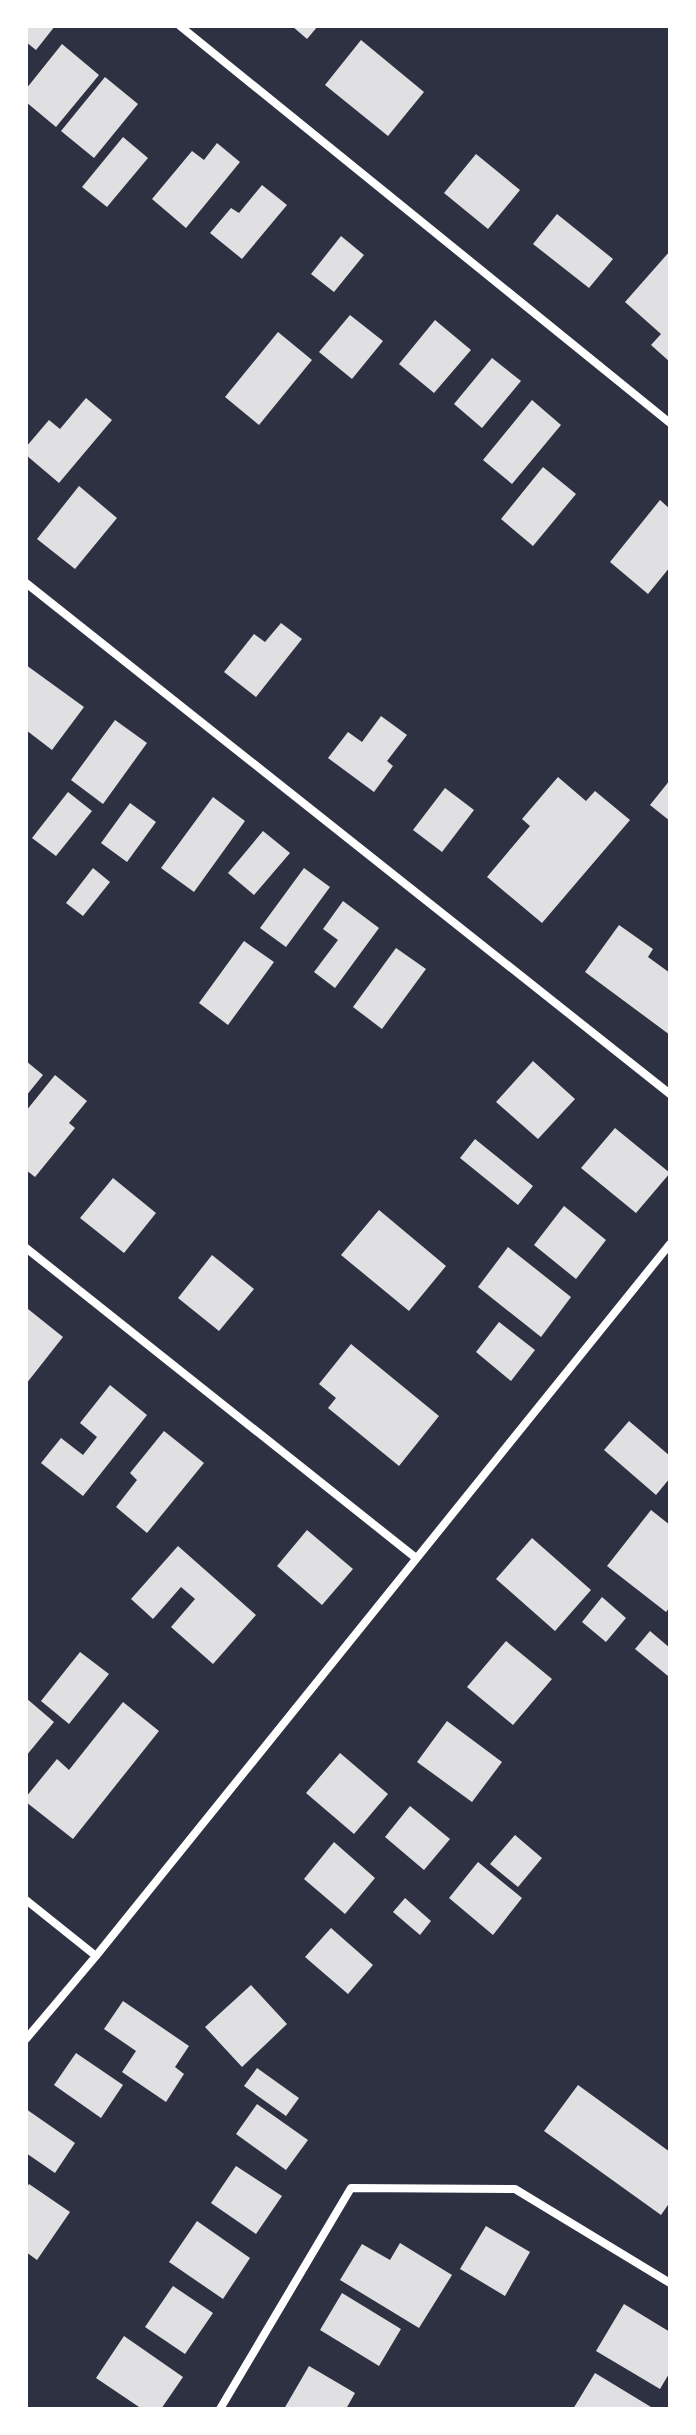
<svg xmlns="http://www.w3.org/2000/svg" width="696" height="2435" viewBox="0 0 696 2435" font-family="'Noto Serif',serif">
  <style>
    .building { fill: #e0e0e3 }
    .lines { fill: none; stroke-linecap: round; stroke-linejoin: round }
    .minor { stroke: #fff; stroke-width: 8 }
  </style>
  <rect width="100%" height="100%" fill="#2d3142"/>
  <!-- building -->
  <path class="building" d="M26,26H55L36,50L26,42Z
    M292,26H318L307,39Z
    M361,40L424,92L388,136L325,85Z
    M62,44L99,75L56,127L26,102V89Z
    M105,77L138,104L94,158L61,131Z
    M123,137L148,158L107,207L82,187Z
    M217,143L240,162L186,228L152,199L192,151L204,160Z
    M476,154L520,190L488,229L444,193Z
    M262,185L287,205L242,259L210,233L231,208L239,213Z
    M557,214L613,259L589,288L533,244Z
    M341,236L364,255L334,292L311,274Z
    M670,251V362L651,345L661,334L625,302Z
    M350,315L383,341L352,379L319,352Z
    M435,320L471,350L434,393L399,364Z
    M278,332L312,360L259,425L225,397Z
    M492,358L521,381L482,428L454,404Z
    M86,398L112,420L59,483L26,455V447L49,420L60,429Z
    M532,400L561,425L512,484L483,460Z
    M543,467L576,494L533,546L501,519Z
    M79,486L117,518L75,569L37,539Z
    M660,500L670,509V567L648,594L610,562Z
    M281,623L302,639L256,697L224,672L254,634L265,642Z
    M26,665L84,707L52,750L26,730Z
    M381,716L407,735L387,761L393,766L374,792L328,758L348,732L362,742Z
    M115,720L147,743L103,804L71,780Z
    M558,777L586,801L595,791L630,820L542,923L487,877L530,826L522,819Z
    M670,780V821L650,805Z
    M445,788L474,810L442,852L413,830Z
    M68,792L92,811L56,856L32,838Z
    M213,797L245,821L194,892L161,868Z
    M130,803L156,822L127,862L101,843Z
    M263,831L290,853L254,895L228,873Z
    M93,868L110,882L83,916L66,903Z
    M304,868L330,887L286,947L260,928Z
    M343,901L379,928L335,988L314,972L338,940L323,929Z
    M619,925L653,949L648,957L670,973V1035L585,972Z
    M244,941L274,962L228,1025L199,1003Z
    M396,948L426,969L382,1029L353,1007Z
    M26,1061L43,1075L26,1096Z
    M533,1061L575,1099L538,1139L496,1102Z
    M55,1075L87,1101L69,1123L75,1128L35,1177L26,1170V1111Z
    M615,1128L670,1173L636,1213L581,1168Z
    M475,1139L533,1186L518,1205L460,1158Z
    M113,1178L156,1213L124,1253L80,1218Z
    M564,1206L606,1240L576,1279L534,1245Z
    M379,1210L446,1266L409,1311L341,1255Z
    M508,1247L571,1297L541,1337L478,1287Z
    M212,1255L254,1289L219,1331L178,1298Z
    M28,1309L63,1337L26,1384V1312Z
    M499,1322L535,1350L511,1381L476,1352Z
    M351,1344L439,1416L399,1466L328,1408L336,1398L319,1384Z
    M110,1385L147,1415L83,1496L41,1463L61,1438L83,1455L97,1437L80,1423Z
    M629,1421L670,1456V1478L656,1495L604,1450Z
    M164,1431L204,1463L147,1533L116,1507L137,1480L130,1473Z
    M651,1510L670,1525V1607L666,1612L607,1566Z
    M307,1530L353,1569L322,1605L277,1566Z
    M532,1538L591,1590L555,1631L496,1579Z
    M178,1546L256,1615L213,1664L171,1627L195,1599L181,1587L153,1619L131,1599Z
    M602,1597L626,1618L606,1642L582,1622Z
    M650,1631L670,1648L668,1676L635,1649Z
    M506,1641L552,1679L513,1725L467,1687Z
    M80,1652L109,1674L69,1724L41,1701Z
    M26,1698L54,1722L26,1756Z
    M123,1702L159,1731L73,1839L26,1802V1797L57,1759L69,1770Z
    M447,1721L502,1762L472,1802L417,1762Z
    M340,1753L388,1794L354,1834L306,1793Z
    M410,1806L450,1839L424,1870L385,1837Z
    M515,1835L542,1858L518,1887L490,1864Z
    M334,1842L375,1878L345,1914L304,1879Z
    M478,1862L522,1898L493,1935L449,1898Z
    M405,1898L431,1921L420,1935L393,1912Z
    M331,1928L373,1965L348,1994L305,1957Z
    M251,1985L287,2024L242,2067L205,2027Z
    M123,2001L189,2046L175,2067L184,2074L166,2102L122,2072L136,2051L104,2029Z
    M76,2053L123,2085L101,2118L54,2085Z
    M257,2068L299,2098L286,2116L244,2086Z
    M578,2085L670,2152V2202L661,2215L544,2131Z
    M257,2104L308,2140L286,2170L236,2134Z
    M26,2109L75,2143L55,2173L26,2153Z
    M236,2166L282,2196L256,2234L211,2203Z
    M29,2184L70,2212L37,2260L26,2252V2188Z
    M197,2221L250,2258L223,2299L169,2262Z
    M486,2226L530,2252L505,2296L460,2269Z
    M400,2243L452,2275L419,2328L340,2280L362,2244L390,2260Z
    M173,2286L213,2313L185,2354L145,2327Z
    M342,2293L401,2329L379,2366L320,2330Z
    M624,2304L670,2332V2372L660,2389L596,2351Z
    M124,2336L183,2377L161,2409H142L96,2378Z
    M309,2366L355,2393L346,2409H284Z
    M595,2373L651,2407L650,2409H573Z"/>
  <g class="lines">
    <!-- minor -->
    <path class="minor" d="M180,26L670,423
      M26,583L670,1094
      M26,1248L416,1558
      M26,1900L96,1956
      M26,2039L96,1956L670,1244
      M220,2409L351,2188L515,2189L670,2283"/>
  </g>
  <!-- border -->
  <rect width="696" height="2435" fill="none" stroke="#ffffff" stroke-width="56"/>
</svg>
